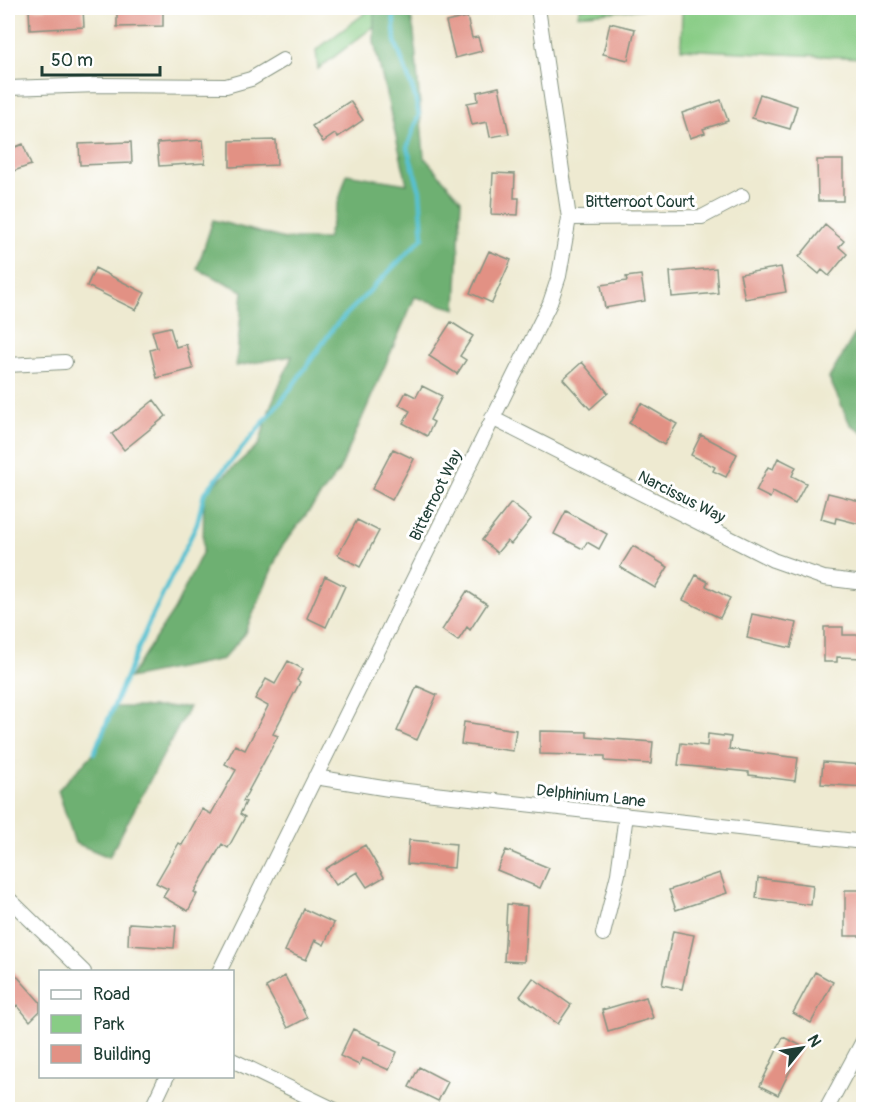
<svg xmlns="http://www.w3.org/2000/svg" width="871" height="1117" viewBox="0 0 871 1117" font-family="Pangolin,sans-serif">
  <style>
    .green { fill: #88cc85; stroke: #54845c; stroke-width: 1.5 }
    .forest { fill: #6eb072; stroke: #467653; stroke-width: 1.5 }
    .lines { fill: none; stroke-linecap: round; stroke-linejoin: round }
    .stream { stroke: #56c1d1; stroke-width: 4.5 }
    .building { fill: #e29184 }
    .minor-casing { stroke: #869482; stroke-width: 16 }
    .minor { stroke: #fff; stroke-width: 14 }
    .labels { text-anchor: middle; stroke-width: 6; stroke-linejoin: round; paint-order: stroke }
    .street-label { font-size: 16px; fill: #1f3d34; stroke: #fff }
  </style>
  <rect width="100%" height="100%" fill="#fff"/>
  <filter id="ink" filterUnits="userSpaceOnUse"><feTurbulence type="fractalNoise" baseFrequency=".0167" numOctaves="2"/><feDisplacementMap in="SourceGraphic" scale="12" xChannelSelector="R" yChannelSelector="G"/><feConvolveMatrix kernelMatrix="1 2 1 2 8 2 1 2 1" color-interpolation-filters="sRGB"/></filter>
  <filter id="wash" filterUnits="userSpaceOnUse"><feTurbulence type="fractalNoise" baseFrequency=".008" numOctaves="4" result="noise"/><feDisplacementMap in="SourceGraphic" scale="24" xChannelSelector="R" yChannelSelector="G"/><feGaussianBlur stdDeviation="1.35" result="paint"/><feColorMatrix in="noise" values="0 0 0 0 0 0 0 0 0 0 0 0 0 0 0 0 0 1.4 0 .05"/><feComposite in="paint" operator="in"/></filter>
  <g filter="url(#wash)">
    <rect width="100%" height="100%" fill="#eeead1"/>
    <!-- green -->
    <path class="green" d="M372,8H398L318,69L316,50Z
      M580,8H652L578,15Z
      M682,8H863V60V58L681,49Z"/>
    <!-- forest -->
    <path class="forest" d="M374,8H409L414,32L424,157L461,200L456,309L415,297L339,471L281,548L244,635L223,659L129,678L174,610L203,551L204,494L259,444L271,405L292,356L236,366L243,291L197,269L213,220L285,239H327L347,174L407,184L374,42Z
      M863,320V433L850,424L829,378Z
      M113,707H189L109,857L75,843L58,790L94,753Z"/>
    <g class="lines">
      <!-- stream -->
      <path class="stream" d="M94,753L149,623L197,524L204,494L286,395L335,326L423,237L420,191L407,148L419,115L414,93L395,41L393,8"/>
    </g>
    <g id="blocks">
      <!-- building -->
      <path class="building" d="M83,8L84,27L30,30L29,9Z
        M117,8H163V26L117,27Z
        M467,17L472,38L478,37L482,51L455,58L446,22Z
        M610,23L635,29L628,60L603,54Z
        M499,87L509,134L490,137L487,122L472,125L467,103L478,101L477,92Z
        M760,94L797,106L790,129L752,118Z
        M721,100L728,121L703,129L705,133L690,138L682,113Z
        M350,101L363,120L338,137L335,134L323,142L312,126Z
        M203,140L205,163L159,166L157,143Z
        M276,140L277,165L230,167V141Z
        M131,142L132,163L80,165L79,144Z
        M23,144L31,165L8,173V150Z
        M817,160H843V201H818Z
        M493,173L515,174L514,198H519L518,215L491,214Z
        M825,225L844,241L839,247L847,254L829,276L822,270L819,274L799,257Z
        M489,251L511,260L492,303L470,293Z
        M781,267L786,292L745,299L740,274Z
        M95,268L145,293L136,310L87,286Z
        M716,268L718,293L672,297L670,272Z
        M641,275L645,301L605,308L601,285L627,281L626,277Z
        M451,322L473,336L460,356L466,360L457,374L429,356Z
        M170,327L176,347L186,344L193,369L157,378L150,350L157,348L152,331Z
        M582,362L608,393L590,409L563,379Z
        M422,386L442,396L430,420L434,422L427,436L403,423L410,411L399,405L406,392L416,397Z
        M154,400L166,416L124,450L112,434Z
        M641,403L677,424L664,445L629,423Z
        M701,435L737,454L726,477L713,471L715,467L691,455Z
        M393,449L414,459L392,500L372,489Z
        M778,458L796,467L792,476L806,483L795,504L773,492L770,498L756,491L768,467L773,469Z
        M828,493L864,502V525L836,518L835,523L821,519Z
        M511,503L531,519L511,544L507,541L497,553L482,540Z
        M566,511L607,534L599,549L587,542L583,549L554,534Z
        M357,520L379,531L360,567L338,555Z
        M633,546L668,567L655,588L620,567Z
        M696,575L708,582L706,586L730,598L720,618L683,600Z
        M325,576L345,586L326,627L307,618Z
        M467,591L487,604L470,630L467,627L458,641L442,630Z
        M752,614L797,623L791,648L747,638Z
        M824,627H843V635H864V658L837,657V662H824Z
        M288,661L303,669L297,680L300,682L273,734L278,736L243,801L246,802L240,814L245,817L228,848L222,844L194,892L197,894L188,911L163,897L168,889L156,883L179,843L182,845L202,809L211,814L236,770L225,764L235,745L245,750L268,706L255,699L266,679L275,684Z
        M417,686L437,695L417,740L397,731Z
        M464,722L516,730L513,751L461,744Z
        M540,731L587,732V737L653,742L651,764L605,761V756L540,754Z
        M708,734L731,737L729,749L798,758L795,781L749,775V772L678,765L681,743L707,746Z
        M823,762L864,765V787L821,784Z
        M409,840L456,844L454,868L407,864Z
        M365,845L384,877L367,887L357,872L336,885L325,869Z
        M506,850L549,868L540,888L497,870Z
        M720,873L727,893L676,910L669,890Z
        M758,878L813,885L811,905L756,898Z
        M845,890H864V936H845Z
        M507,904L527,906L524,962L504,961Z
        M304,909L334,923L324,945L315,940L306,960L285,951Z
        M129,923L176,926L174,948L128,945Z
        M673,931L694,935L682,989L662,985Z
        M8,966L40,1002V1011L30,1021L17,1005L8,1014Z
        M815,972L833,982L811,1023L793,1013Z
        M285,976L307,1018L288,1028L266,987Z
        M533,978L571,1005L558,1024L520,996Z
        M646,997L653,1018L608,1031L602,1010Z
        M353,1029L381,1042L380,1044L397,1052L389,1070L362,1058L359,1065L340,1056Z
        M783,1037L802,1046L778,1095L760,1086Z
        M419,1067L448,1082L438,1101L409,1087Z"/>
    </g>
  </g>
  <g filter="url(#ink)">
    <use href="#blocks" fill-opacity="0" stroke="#869482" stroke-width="1.5"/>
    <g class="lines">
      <!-- minor casing -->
      <g class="minor-casing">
        <path id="minor" d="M8,88L99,85L226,86L251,79L283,60
          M569,218L702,217L742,196
          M8,365L65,362
          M492,418L773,560L824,578L864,583
          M315,777L389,789L864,842
          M8,898L84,972
          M603,934L618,874L626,815
          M219,972L550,303L559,276L569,218L538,8
          M232,1060L335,1110
          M151,1110L167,1076
          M826,1110L864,1039"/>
      </g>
      <!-- minor -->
      <use href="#minor" class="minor"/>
    </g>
  </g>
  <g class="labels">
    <!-- street labels -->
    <g class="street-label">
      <text x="640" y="207">Bitterroot Court</text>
      <text transform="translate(435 495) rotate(-64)" y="6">Bitterroot Way</text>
      <text transform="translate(682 496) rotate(27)" y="6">Narcissus Way</text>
      <text transform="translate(591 795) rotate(6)" y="6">Delphinium Lane</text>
    </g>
  </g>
  <!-- margin -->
  <rect width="871" height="1117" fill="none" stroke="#fff" stroke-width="30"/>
  <!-- legend -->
  <rect x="39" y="970" width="195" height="108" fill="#ffffff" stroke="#a5b1ae" stroke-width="1.5"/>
  <rect x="51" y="990" width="30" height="9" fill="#ffffff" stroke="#a5b1ae" stroke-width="1.5"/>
  <text x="93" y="1000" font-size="18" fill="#1f3d34">Road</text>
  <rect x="51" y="1015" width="30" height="18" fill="#88cc85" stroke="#a5b1ae" stroke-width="1.5"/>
  <text x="93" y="1030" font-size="18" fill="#1f3d34">Park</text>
  <rect x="51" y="1045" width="30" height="18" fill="#e29184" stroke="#a5b1ae" stroke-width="1.5"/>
  <text x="93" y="1060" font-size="18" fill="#1f3d34">Building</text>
  <!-- north arrow -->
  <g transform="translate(802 1048) rotate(60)" stroke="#ffffff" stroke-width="4.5" paint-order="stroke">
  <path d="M0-4.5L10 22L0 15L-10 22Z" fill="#1f3d34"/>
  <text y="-9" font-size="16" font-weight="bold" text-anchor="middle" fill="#1f3d34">N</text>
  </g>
  <!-- scale -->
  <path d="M42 66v9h118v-9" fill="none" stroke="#1f3d34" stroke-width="3"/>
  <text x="51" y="66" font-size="18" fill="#1f3d34" stroke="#ffffff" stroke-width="4.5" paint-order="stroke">50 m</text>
</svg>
